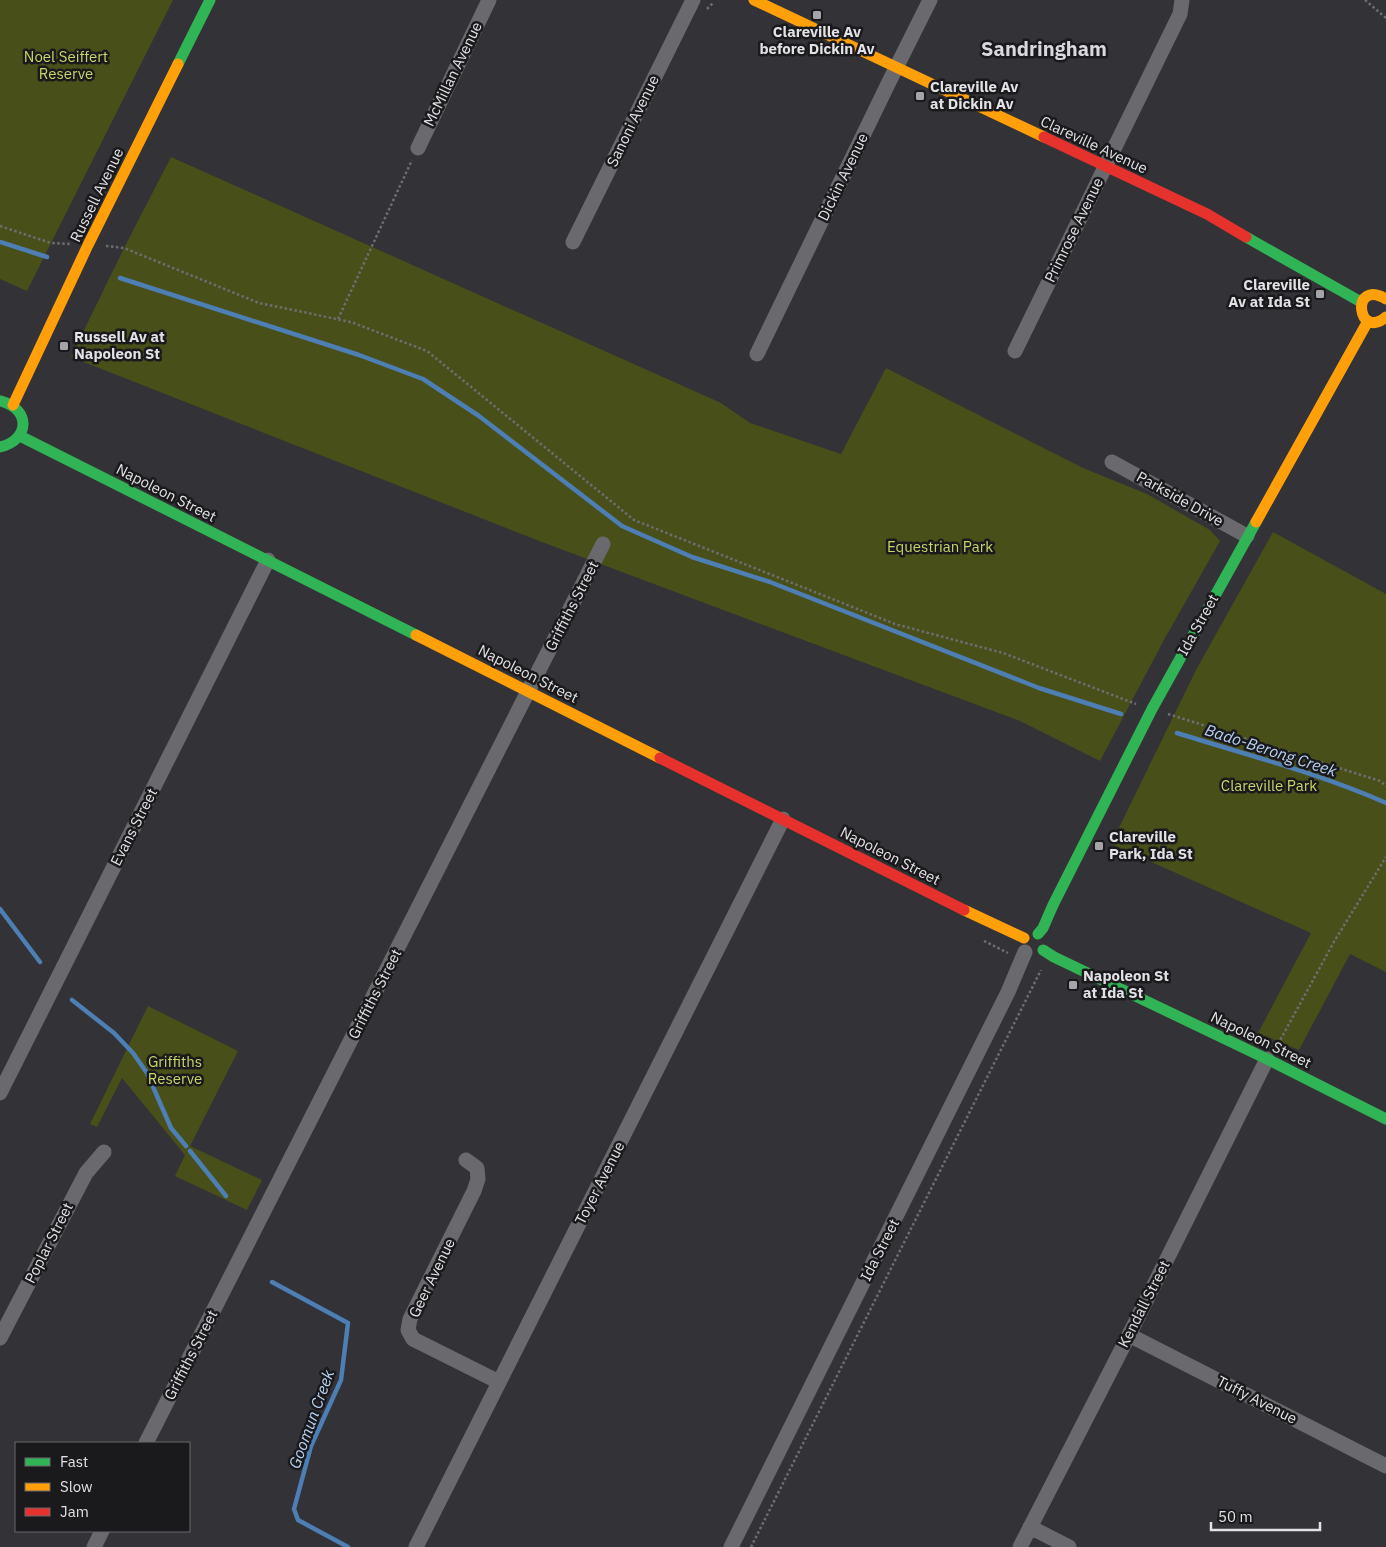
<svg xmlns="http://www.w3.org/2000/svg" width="1386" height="1547" viewBox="0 0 1386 1547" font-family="'IBM Plex Sans',sans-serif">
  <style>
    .green { fill: #494f19 }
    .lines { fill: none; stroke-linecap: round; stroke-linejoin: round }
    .stream { stroke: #4d7eb4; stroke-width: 4.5 }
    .path { stroke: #6e6e71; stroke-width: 2.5; stroke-dasharray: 2.5 2.5; stroke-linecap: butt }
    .street { stroke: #6a696d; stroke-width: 15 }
    .fast { stroke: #30b455; stroke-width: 11 }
    .slow { stroke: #ff9f0a; stroke-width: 11 }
    .jam { stroke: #e5322d; stroke-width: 11 }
    .poi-dot { fill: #a5a4a8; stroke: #1a191c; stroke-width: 2 }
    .labels { text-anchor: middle; stroke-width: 5; stroke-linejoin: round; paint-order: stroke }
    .poi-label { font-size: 15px; font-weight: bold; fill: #e2e2e6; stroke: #1a191c; text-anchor: start }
    .park-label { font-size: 15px; fill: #cad666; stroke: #1a191c }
    .street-label { font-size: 15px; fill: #e2e2e6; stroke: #1a191c }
    .water-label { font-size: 16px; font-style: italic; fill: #b6d2f3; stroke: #1a191c }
    .district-label { font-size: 20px; font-weight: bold; fill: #d8d8df; stroke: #1a191c }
  </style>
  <rect width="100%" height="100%" fill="#333236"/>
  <!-- green -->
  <path class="green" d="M0,0H173L27,291L0,279Z
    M171,157L721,403L750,423L841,454L886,368L1083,468L1147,494L1210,530L1220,541L1165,638L1100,761L1020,721L542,542L71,357L124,248Z
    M1273,532L1386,594V972L1350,954L1299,1050L1258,1033L1311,933L1111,844L1196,670Z
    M148,1006L238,1051L190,1146L262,1180L247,1210L175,1176L185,1155L122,1078L97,1127L90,1124Z"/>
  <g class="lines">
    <!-- stream -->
    <path class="stream" d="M0,242L47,257
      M120,278L359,355L423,379L479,416L622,526L692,557L770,582L1039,688L1121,714
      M1177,733C1247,755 1318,773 1386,803
      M0,909L40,962
      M72,1000L114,1033L133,1053L147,1073L171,1128L186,1146
      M190,1151L226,1196
      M272,1282L348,1323L341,1380L311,1446L294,1509L298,1520L348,1547"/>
    <!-- path -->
    <path class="path" d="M1365,0L1386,18
      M707,9L714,2
      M0,226L51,243L71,244
      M106,246L124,248L259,303L351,322L427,351L634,520L895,624L1003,653L1136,704
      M338,319L412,160
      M1168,714L1380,781L1386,786
      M984,941L1008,953
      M1278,1044L1335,940L1386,857
      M751,1547L1041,970"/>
    <!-- street -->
    <path class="street" d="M418,148L489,0
      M573,242L693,0
      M1015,351L1180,14L1182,0
      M757,354L888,84L930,0
      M1112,462L1247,536
      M0,1093L268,560
      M466,1160L477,1168L478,1179L474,1191L410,1319L408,1330L413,1339L499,1382
      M1129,1335L1386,1466
      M0,1338L86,1173L104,1152
      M146,1443L603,544
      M1030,1527L1069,1547
      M94,1547L102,1531
      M416,1547L783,819
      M731,1547L1008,992L1025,952
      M1020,1547L1129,1335L1267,1059"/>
    <!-- fast -->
    <path class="fast" d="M178,64L210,0
      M1246,237L1361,302
      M20,436L416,635
      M0,447C30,440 31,409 1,401
      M1038,934L1043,928L1053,905L1152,709L1256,522
      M1043,950L1054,957L1267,1059L1386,1119"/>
    <!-- slow -->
    <path class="slow" d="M754,0L1044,137
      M1386,299C1350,278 1357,341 1386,317
      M13,405L88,245L178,64
      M1256,522L1368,321
      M416,635L660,758
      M964,910L1024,938"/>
    <!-- jam -->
    <path class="jam" d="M1044,137L1207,214L1246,237
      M660,758L964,910"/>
  </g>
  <!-- markers -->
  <g class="poi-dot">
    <rect x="812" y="10" width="10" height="10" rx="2.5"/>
    <rect x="915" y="91" width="10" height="10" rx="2.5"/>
    <rect x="1315" y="289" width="10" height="10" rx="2.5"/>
    <rect x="59" y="341" width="10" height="10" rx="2.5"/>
    <rect x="1094" y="841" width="10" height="10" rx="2.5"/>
    <rect x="1068" y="980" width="10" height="10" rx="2.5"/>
  </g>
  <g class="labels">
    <!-- poi labels -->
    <g class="poi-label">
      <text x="817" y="37" text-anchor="middle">Clareville Av<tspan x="817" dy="17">before Dickin Av</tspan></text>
      <text x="930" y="92">Clareville Av<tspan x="930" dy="17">at Dickin Av</tspan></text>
      <text x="1310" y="290" text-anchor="end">Clareville<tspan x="1310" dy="17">Av at Ida St</tspan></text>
      <text x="74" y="342">Russell Av at<tspan x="74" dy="17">Napoleon St</tspan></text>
      <text x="1109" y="842">Clareville<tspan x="1109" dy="17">Park, Ida St</tspan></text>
      <text x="1083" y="981">Napoleon St<tspan x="1083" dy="17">at Ida St</tspan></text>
    </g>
    <!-- park labels -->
    <g class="park-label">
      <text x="66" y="62">Noel Seiffert<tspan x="66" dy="17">Reserve</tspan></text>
      <text x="940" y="552">Equestrian Park</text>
      <text x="1269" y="791">Clareville Park</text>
      <text x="175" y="1067">Griffiths<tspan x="175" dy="17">Reserve</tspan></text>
    </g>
    <!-- street labels -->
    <g class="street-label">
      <text transform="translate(453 74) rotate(-64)" y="5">McMillan Avenue</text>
      <text transform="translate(633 121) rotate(-64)" y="5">Sanoni Avenue</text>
      <text transform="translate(1094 145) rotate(25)" y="5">Clareville Avenue</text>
      <text transform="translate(843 177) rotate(-64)" y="5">Dickin Avenue</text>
      <text transform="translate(97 195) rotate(-64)" y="5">Russell Avenue</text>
      <text transform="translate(1074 230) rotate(-64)" y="5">Primrose Avenue</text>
      <text transform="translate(166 493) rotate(27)" y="5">Napoleon Street</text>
      <text transform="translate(1180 499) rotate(29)" y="5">Parkside Drive</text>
      <text transform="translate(572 606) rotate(-63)" y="5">Griffiths Street</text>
      <text transform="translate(1198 625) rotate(-61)" y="5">Ida Street</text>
      <text transform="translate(528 674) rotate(27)" y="5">Napoleon Street</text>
      <text transform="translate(134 827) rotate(-63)" y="5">Evans Street</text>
      <text transform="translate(890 856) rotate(27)" y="5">Napoleon Street</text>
      <text transform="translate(375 994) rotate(-63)" y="5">Griffiths Street</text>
      <text transform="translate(1261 1040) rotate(26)" y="5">Napoleon Street</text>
      <text transform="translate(600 1183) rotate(-63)" y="5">Toyer Avenue</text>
      <text transform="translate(49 1243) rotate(-63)" y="5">Poplar Street</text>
      <text transform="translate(880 1250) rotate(-63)" y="5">Ida Street</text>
      <text transform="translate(432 1278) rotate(-64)" y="5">Geer Avenue</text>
      <text transform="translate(1144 1304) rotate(-63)" y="5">Kendall Street</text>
      <text transform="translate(191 1355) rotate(-63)" y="5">Griffiths Street</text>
      <text transform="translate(1257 1400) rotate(27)" y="5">Tuffy Avenue</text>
    </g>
    <!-- water labels -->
    <g class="water-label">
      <text transform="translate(1271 750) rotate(18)" y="6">Bado-Berong Creek</text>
      <text transform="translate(311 1419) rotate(-70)" y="6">Goomun Creek</text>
    </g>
    <!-- district labels -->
    <g class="district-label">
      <text x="1044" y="56">Sandringham</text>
    </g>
  </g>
  <!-- legend -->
  <rect x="15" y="1442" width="175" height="90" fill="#1a191c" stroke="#6a696d"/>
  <rect x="25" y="1458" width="25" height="8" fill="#30b455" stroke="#6a696d"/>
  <text x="60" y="1467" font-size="15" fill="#e2e2e6">Fast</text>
  <rect x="25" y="1483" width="25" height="8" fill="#ff9f0a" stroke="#6a696d"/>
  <text x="60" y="1492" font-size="15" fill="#e2e2e6">Slow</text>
  <rect x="25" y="1508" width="25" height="8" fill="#e5322d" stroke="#6a696d"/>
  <text x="60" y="1517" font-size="15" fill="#e2e2e6">Jam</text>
  <!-- scale -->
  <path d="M1211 1522v8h109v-8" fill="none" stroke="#e2e2e6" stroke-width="2.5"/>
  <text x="1218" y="1522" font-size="15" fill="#e2e2e6" stroke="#1a191c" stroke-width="4" paint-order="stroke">50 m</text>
</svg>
